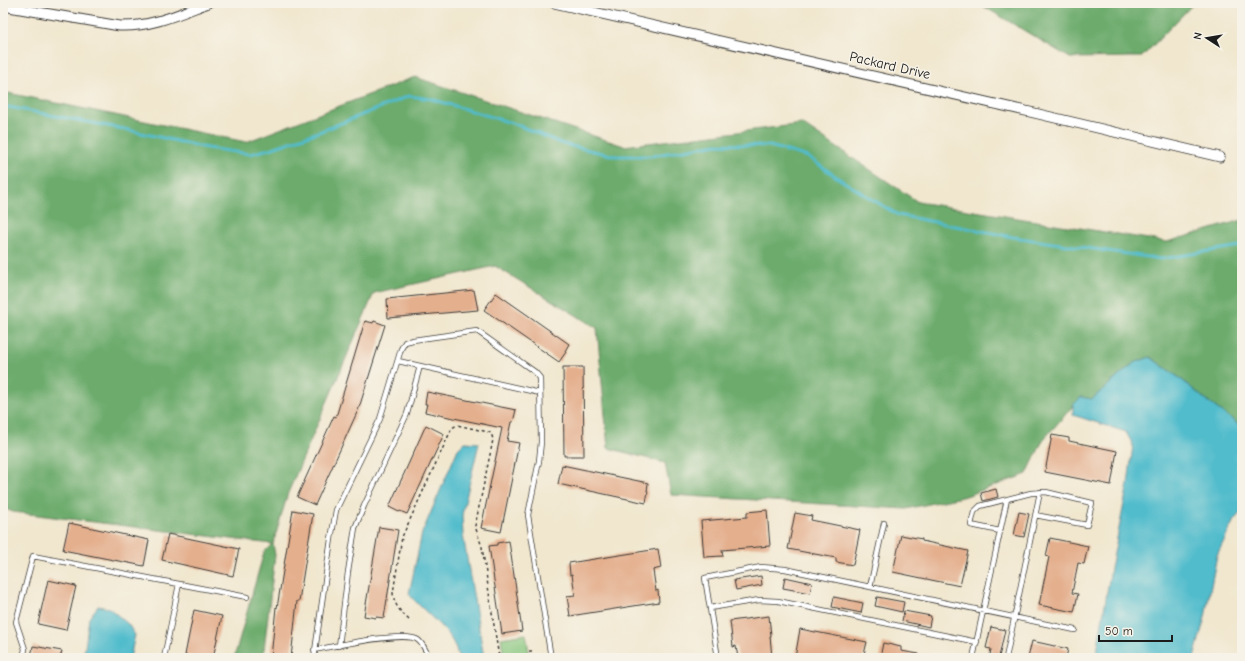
<svg xmlns="http://www.w3.org/2000/svg" width="1245" height="661" viewBox="0 0 1245 661" font-family="'Comic Neue',sans-serif">
  <style>
    .green { fill: #86c67d; stroke: #51714c }
    .forest { fill: #6cab6c; stroke: #446444 }
    .water { fill: #51bccc; stroke: #366c74 }
    .lines { fill: none; stroke-linecap: round; stroke-linejoin: round }
    .stream { stroke: #51bccc; stroke-width: 3 }
    .building { fill: #e4af8d }
    .lane-casing { stroke: #3c3a37; stroke-width: 6 }
    .street-casing { stroke: #3c3a37; stroke-width: 11 }
    .path { stroke: #3c3a37; stroke-width: 1.5; stroke-dasharray: 3 3; stroke-linecap: butt }
    .lane { stroke: #fff; stroke-width: 4.5 }
    .street { stroke: #fff; stroke-width: 9 }
    .labels { text-anchor: middle; stroke-width: 3; stroke-linejoin: round; paint-order: stroke }
    .street-label { font-size: 14px; fill: #1c1c1c; stroke: #f7f3e8 }
  </style>
  <rect width="100%" height="100%" fill="#f7f3e8"/>
  <filter id="ink" filterUnits="userSpaceOnUse"><feTurbulence type="fractalNoise" baseFrequency=".025" numOctaves="2"/><feDisplacementMap in="SourceGraphic" scale="8" xChannelSelector="R" yChannelSelector="G"/><feConvolveMatrix kernelMatrix="1 2 1 2 8 2 1 2 1" color-interpolation-filters="sRGB"/></filter>
  <filter id="wash" filterUnits="userSpaceOnUse"><feTurbulence type="fractalNoise" baseFrequency=".012" numOctaves="4" result="noise"/><feDisplacementMap in="SourceGraphic" scale="16" xChannelSelector="R" yChannelSelector="G"/><feGaussianBlur stdDeviation="0.9" result="paint"/><feColorMatrix in="noise" values="0 0 0 0 0 0 0 0 0 0 0 0 0 0 0 0 0 1.4 0 .05"/><feComposite in="paint" operator="in"/></filter>
  <g filter="url(#wash)">
    <rect width="100%" height="100%" fill="#f1e7cf"/>
    <!-- green -->
    <path class="green" d="M526,634L530,658H504L501,638Z"/>
    <!-- forest -->
    <path class="forest" d="M978,3H1194L1142,57L1070,58Z
      M415,77L624,146L802,124L918,202L1167,242L1242,220V427L1207,401L1181,379L1150,357L1134,363L1092,399L1081,397L1043,440L1027,474L966,496L906,509L671,495L665,463L608,448L597,328L495,266L374,293L288,493L273,544L275,555L263,658H234L264,552L272,544L13,512L3,508V92L246,142Z"/>
    <!-- water -->
    <path class="water" d="M1150,357L1181,379L1207,401L1242,427V511L1234,520L1217,555L1205,617L1194,658H1096L1111,568L1128,484L1133,445L1126,432L1073,415V405L1081,397L1092,399L1134,363Z
      M465,442L479,443L462,515L463,535L484,658H459C457,654 457,650 455,646C446,626 422,611 409,594L422,533L458,449Z
      M98,606L109,608L128,624L135,635L130,658H82L85,648L89,618Z"/>
    <g class="lines">
      <!-- stream -->
      <path class="stream" d="M3,106L124,129L207,148L250,154L273,148L324,130L409,96L431,99L455,106L515,124L563,144L615,156H651L717,144L770,146L808,157L841,180L898,215L1013,237L1161,259L1240,246L1242,244"/>
    </g>
    <g id="blocks">
      <!-- building -->
      <path class="building" d="M474,290L478,310L388,318L387,299Z
        M496,293L569,344L565,351L566,352L559,362L484,310Z
        M365,321L373,323L374,321L385,325L359,408L315,505L297,497L334,416L336,417Z
        M563,367H583L584,456H564Z
        M427,392L516,410L513,422H511L507,441L519,443L501,532L481,528L502,428L425,412L427,404H425Z
        M426,425L444,434L407,514L400,511L399,512L389,507Z
        M1052,435L1069,438V441L1117,451L1111,485L1045,472Z
        M562,465L648,483L647,491H648L646,503L558,484Z
        M996,489L998,497L983,501L981,493Z
        M293,510L313,514L299,601H297L291,658H271L276,607L277,608Z
        M767,510L770,546L722,550L723,556L704,557L701,521L747,517V512Z
        M1019,512L1029,514L1024,537L1014,535Z
        M795,513L812,516L811,520L860,530L853,565L836,562V558L788,549Z
        M69,523L149,540L144,566L63,550Z
        M379,527L398,530L384,618L376,617V618L364,616Z
        M168,534L239,549L233,576L162,560Z
        M901,535L922,539V541L968,551L960,586L893,572Z
        M1050,538L1088,546L1084,564L1078,563L1072,593L1078,594L1074,612L1039,605L1049,557L1046,556Z
        M509,541L522,631L502,634L489,546L497,545V543Z
        M658,549L661,568L653,570L656,591L658,590L659,602L570,616L567,596L575,595L572,574L570,575L569,563Z
        M761,576L762,585L736,590L734,580Z
        M785,577L812,583L810,593L783,588Z
        M48,580L76,586L66,630L38,624Z
        M834,597L863,603L861,613L832,607Z
        M877,597L904,602L902,612L875,606Z
        M194,610L222,616L213,658H199L185,655Z
        M904,611L931,616L929,627L902,621Z
        M769,616L771,636H770L772,658H738L736,646L733,647L730,621Z
        M991,627L1005,630L999,657L990,655L991,649L986,648Z
        M800,629L867,642L863,658H795Z
        M1032,641L1068,649L1066,658H1028Z
        M883,643L901,647V651L919,654L918,658H880Z
        M33,646L62,651L60,658H31Z"/>
    </g>
  </g>
  <g filter="url(#ink)">
    <use href="#blocks" fill-opacity="0" stroke="#3c3a37" stroke-width="1"/>
    <g class="lines">
      <!-- lane casing -->
      <g class="lane-casing">
        <path id="lane" d="M398,361L540,393
          M1000,531L971,525L974,512L980,506L1031,493L1046,492L1092,503L1087,525L1035,515
          M870,587L884,523
          M710,608L759,600L778,601L977,642
          M339,646L348,572L355,528L364,506L407,414L420,366
          M314,650C332,647 405,630 418,640C422,643 427,653 429,658
          M23,658L25,649L16,622L33,556L247,597
          M164,658L179,584
          M314,658L331,539L336,510L380,419L401,349L405,342L413,340L477,331L535,372L540,378L541,442L539,461L528,515L551,658
          M718,658L705,578L761,567L785,569L1075,630
          M973,658L1007,499
          M1006,658L1040,492"/>
      </g>
      <!-- street casing -->
      <g class="street-casing">
        <path id="street" d="M554,3L1030,112L1220,157
          M3,6L120,26C152,27 179,14 208,3"/>
      </g>
      <!-- path -->
      <path class="path" d="M409,620C400,611 394,605 393,593L402,537L452,428L457,425L488,432L491,433L493,439L492,445L475,526L482,547L499,658
        M529,651H534
        M499,655H504"/>
      <!-- lane -->
      <use href="#lane" class="lane"/>
      <!-- street -->
      <use href="#street" class="street"/>
    </g>
  </g>
  <g class="labels">
    <!-- street labels -->
    <g class="street-label">
      <text transform="translate(890 65) rotate(13)" y="5">Packard Drive</text>
    </g>
  </g>
  <!-- margin -->
  <rect width="1245" height="661" fill="none" stroke="#f7f3e8" stroke-width="16"/>
  <!-- north arrow -->
  <g transform="translate(1207 38) rotate(282)" stroke="#f7f3e8" stroke-width="3" paint-order="stroke">
  <path d="M0-3L7 15L0 10L-7 15Z" fill="#1c1c1c"/>
  <text y="-6" font-size="11" font-weight="bold" text-anchor="middle" fill="#1c1c1c">N</text>
  </g>
  <!-- scale -->
  <path d="M1099 635v6h73v-6" fill="none" stroke="#1c1c1c" stroke-width="2"/>
  <text x="1105" y="635" font-size="12" fill="#1c1c1c" stroke="#f7f3e8" stroke-width="3" paint-order="stroke">50 m</text>
</svg>
